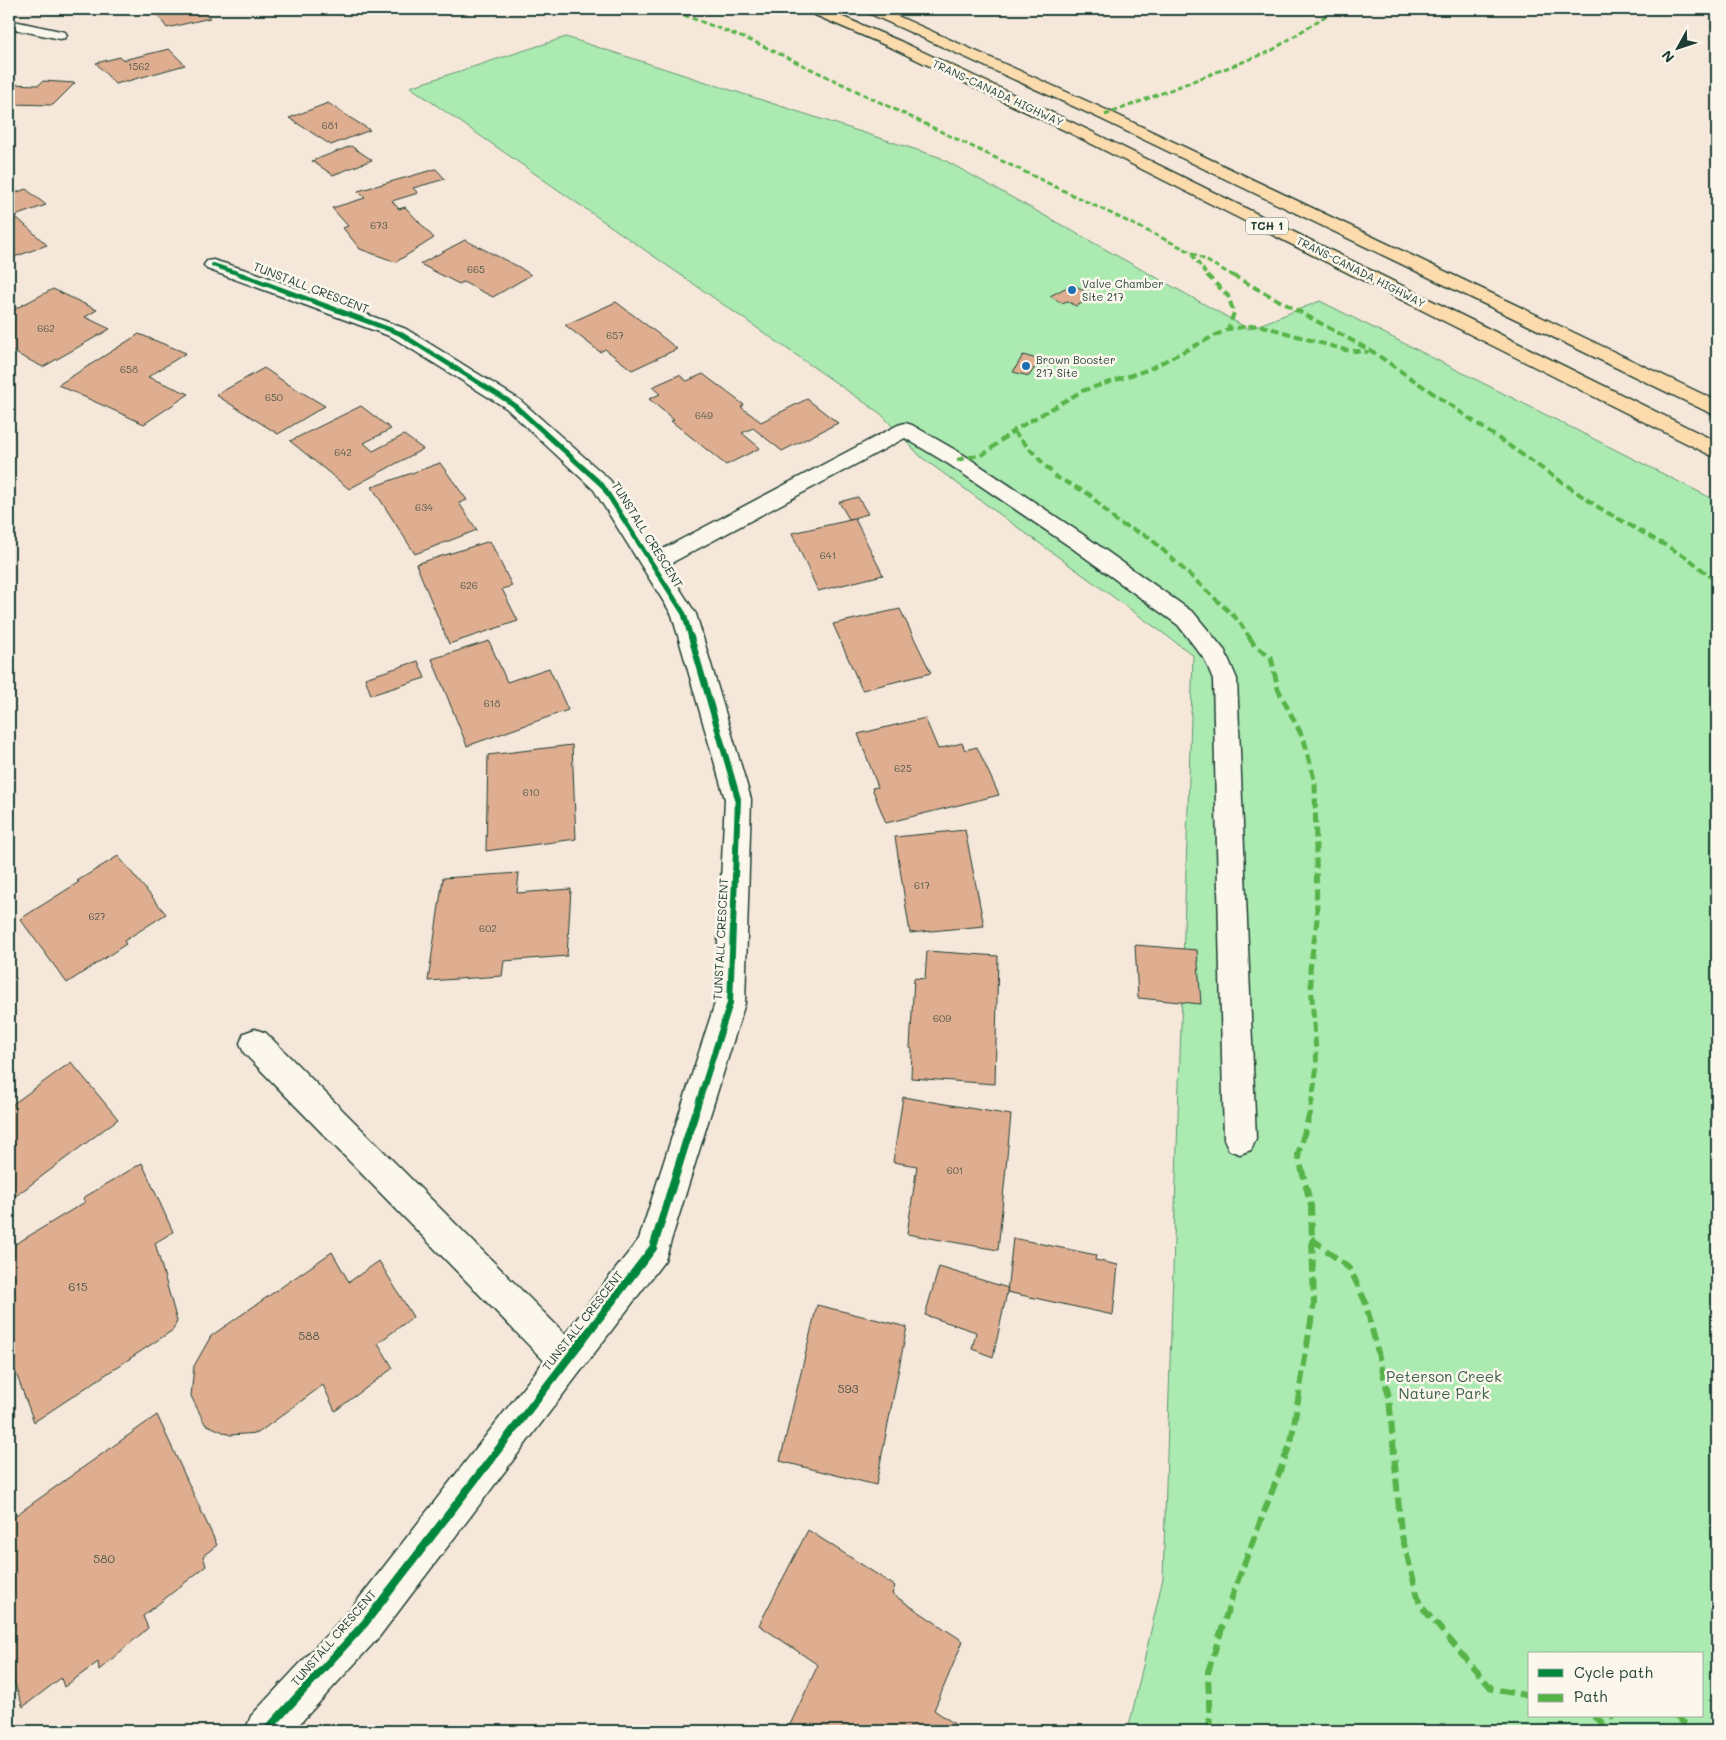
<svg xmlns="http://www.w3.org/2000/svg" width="1726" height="1740" viewBox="0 0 1726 1740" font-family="Mali,sans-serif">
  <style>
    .green { fill: #abeab1; stroke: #659472; fill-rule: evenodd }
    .building { fill: #dfae90; stroke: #1f3d34 }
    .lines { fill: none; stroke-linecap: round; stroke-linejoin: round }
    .service-casing { stroke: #1f3d34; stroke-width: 3 }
    .minor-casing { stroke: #1f3d34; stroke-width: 3 }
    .motorway-casing { stroke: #1f3d34; stroke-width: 3 }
    .service { fill: #fbf7ec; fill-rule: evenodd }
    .minor { fill: #fbf7ec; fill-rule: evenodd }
    .motorway { fill: #fcdcac; fill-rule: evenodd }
    .quiet-far3 { stroke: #55b346; stroke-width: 3; stroke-dasharray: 5.5 3; stroke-linecap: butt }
    .quiet-far2 { stroke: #55b346; stroke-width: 4; stroke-dasharray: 8 4; stroke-linecap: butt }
    .quiet-far1 { stroke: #55b346; stroke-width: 5; stroke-dasharray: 10 5; stroke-linecap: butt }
    .quiet { stroke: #55b346; stroke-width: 6; stroke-dasharray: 13 6; stroke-linecap: butt }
    .cycleway-far3-casing { stroke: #fbf7ec; stroke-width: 5.5 }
    .cycleway-far2-casing { stroke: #fbf7ec; stroke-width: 8 }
    .cycleway-far1-casing { stroke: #fbf7ec; stroke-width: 9 }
    .cycleway-casing { stroke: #fbf7ec; stroke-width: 11 }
    .cycleway-far3 { stroke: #00873e; stroke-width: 4 }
    .cycleway-far2 { stroke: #00873e; stroke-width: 5 }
    .cycleway-far1 { stroke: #00873e; stroke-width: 6 }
    .cycleway { stroke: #00873e; stroke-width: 8 }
    .poi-dot { fill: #1f6fb2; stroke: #fbf7ec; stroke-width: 2 }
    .labels { text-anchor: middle; stroke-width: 5; stroke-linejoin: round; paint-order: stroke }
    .number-label { font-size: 10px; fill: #4f594b }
    .far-street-label { font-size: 11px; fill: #1f3d34; stroke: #fbf7ec }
    .shield { fill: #fbf7ec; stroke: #61756b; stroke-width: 1 }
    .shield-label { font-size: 11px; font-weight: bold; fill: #1f3d34 }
    .far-poi-label { font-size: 11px; fill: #1f3d34; stroke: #fbf7ec; text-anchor: start }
    .street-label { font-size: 12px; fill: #1f3d34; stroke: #fbf7ec }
    .near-number-label { font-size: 12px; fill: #4f594b }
    .near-park-label { font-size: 15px; fill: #3b604d; stroke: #fbf7ec }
  </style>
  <rect width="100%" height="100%" fill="#f5e8da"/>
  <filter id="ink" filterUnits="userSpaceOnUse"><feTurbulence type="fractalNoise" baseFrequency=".02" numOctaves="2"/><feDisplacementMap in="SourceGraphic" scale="10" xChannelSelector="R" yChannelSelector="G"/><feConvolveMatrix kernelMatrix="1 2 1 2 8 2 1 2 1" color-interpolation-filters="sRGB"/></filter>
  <g filter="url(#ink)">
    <!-- green -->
    <path class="green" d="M566,37L939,157L1249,329L1320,301L1717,501V1731H1128L1163,1578L1193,655L921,457L881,414L410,87ZM1530,1654H1702V1716H1530Z"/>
    <!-- building -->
    <path class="building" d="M153,9H203L210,18L167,28Z
      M169,49L185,65L128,81L115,84L96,63L120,57L123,60L140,56Z
      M43,81L75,83L53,105L9,104V84L39,85Z
      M328,103L344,114L370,130L331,145L289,118Z
      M351,146L372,160L333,175L312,161Z
      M436,169L445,179L413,188L418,193L392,201L399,209L405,207L434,238L396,262L360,249L343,228L348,226L332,208L365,198L358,191Z
      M26,189L46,205L15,216L47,245L9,259V195Z
      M465,240L519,267L531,275L493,297L463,282L459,284L420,264Z
      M1073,284L1094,297L1076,306L1067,301L1062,303L1050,296Z
      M53,289L97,310L85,317L110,329L43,367L9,350V312Z
      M616,302L665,339L677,349L632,370L605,349L600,352L565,325Z
      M139,334L186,353L148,377L189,394L144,424L58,385Z
      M1023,355L1040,360L1029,376L1013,372Z
      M264,368L286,383L325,406L278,434L216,395Z
      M703,374L744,405L741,407L761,422L807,399L838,423L782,451L753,428L742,433L760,448L726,465L671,421L674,420L649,399L660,394L652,387L679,375L687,381Z
      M361,406L391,429L364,443L373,451L404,435L423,449L349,489L290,441Z
      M440,463L467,500L459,503L477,530L415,554L372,487Z
      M858,497L868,514L849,519L839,502Z
      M855,519L883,575L818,591L792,533Z
      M490,541L512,586L502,589L518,621L449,644L416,564Z
      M900,609L931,673L862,690L833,624Z
      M489,641L507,682L549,668L568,710L467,746L432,659Z
      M418,661L425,678L371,695L365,678Z
      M925,718L938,749L962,743L965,750L977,747L999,795L886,823L872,788L878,787L858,734Z
      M572,745L576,839L486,851L488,755Z
      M965,830L984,926L910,933L895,837Z
      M118,856L166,914L124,941L126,944L67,983L20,919L79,882L77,881Z
      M519,873L517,893L571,889L567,956L504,961L502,976L428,981L443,878Z
      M1135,945L1197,950L1201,1004L1138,998Z
      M927,951L998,956L995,1084L911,1078L912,1049L910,1048L914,978L925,979Z
      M71,1062L118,1119L9,1201V1107Z
      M903,1097L1011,1115L998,1250L907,1234L917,1166L893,1162Z
      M142,1163L173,1232L155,1243L177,1321L173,1330L34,1422L9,1354V1248L85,1202L83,1198Z
      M1013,1238L1096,1255L1095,1260L1118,1265L1113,1315L1007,1292Z
      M332,1252L349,1282L379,1261L413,1317L378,1343L393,1368L335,1411L323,1385L258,1433L230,1435L205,1424L191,1396L194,1366L211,1336Z
      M939,1267L1008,1288L993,1357L972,1349L976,1332L925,1315Z
      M817,1305L907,1327L876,1485L780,1461Z
      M157,1415L217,1545L203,1556L206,1566L143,1616L148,1628L99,1670L98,1662L64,1687L61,1678L23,1707L9,1668V1631L14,1628L9,1614V1520Z
      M808,1530L895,1586L892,1594L963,1641L934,1710L959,1727L957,1731H787L818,1665L759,1625Z"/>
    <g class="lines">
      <!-- service casing -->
      <g class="service-casing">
        <path id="service" d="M905,423L912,425L964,455L1088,538L1194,613L1225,651L1237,679L1256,1139L1251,1150L1240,1154L1229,1150L1224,1139L1213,679L1205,660L1178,625L1072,548L950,465L905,438L660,569L652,572L644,569L641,564L644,559L898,425Z
          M255,1029L266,1033L579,1348L585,1360L579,1372L567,1378L555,1372L244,1053L240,1043L244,1033Z"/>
      </g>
      <!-- minor casing -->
      <g class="minor-casing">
        <path id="minor" d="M9,20L65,32L67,35L65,38L60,39L9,28Z
          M213,260L256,273L406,329L520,400L610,480L696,614L751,799L745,1003L665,1260L379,1637L293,1731H245L251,1716L351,1609L639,1239L715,1003L725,799L672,615L594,490L506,408L392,337L207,269L204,265L207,261Z"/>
      </g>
      <!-- motorway casing -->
      <g class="motorway-casing">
        <path id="motorway" d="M806,9H824L902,42L1082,127L1717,442V456L1710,455L1070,133L892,48L808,12Z
          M864,9H882L1111,112L1717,401V415L1710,413L1099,118L866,12Z"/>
      </g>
      <!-- service -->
      <use href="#service" class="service"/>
      <!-- minor -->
      <use href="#minor" class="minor"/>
      <!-- motorway -->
      <use href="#motorway" class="motorway"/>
      <!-- quiet-far3 -->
      <path class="quiet-far3" d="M668,9L757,43L1189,251L1234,276
        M1105,115L1271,51L1327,15L1322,9
        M1192,255L1208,276"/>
      <!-- quiet-far2 -->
      <path class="quiet-far2" d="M1207,275L1228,296L1234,313L1228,329
        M1232,275L1373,352L1601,509L1688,558L1717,582
        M1013,431L1056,477L1089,494L1118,523L1149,537L1238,620L1250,638
        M957,460L984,454L1013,431L1082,391L1147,370L1228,329L1259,325L1345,350L1368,352"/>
      <!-- quiet-far1 -->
      <path class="quiet-far1" d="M1249,637L1255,646L1271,657L1278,689L1304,740L1315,783L1317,920L1310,969L1317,1066L1310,1114"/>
      <!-- quiet -->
      <path class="quiet" d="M1311,1238L1350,1269L1365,1301L1389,1397L1401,1532L1420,1605L1492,1689L1530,1696
        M1594,1716L1602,1722L1614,1716
        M1675,1716L1695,1731
        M1210,1731L1208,1672L1236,1585L1291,1442L1314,1303L1311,1206L1298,1155L1310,1113"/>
      <!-- cycleway-far3 casing -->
      <g class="cycleway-far3-casing">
        <path id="cycleway-far3" d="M213,265L246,276"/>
      </g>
      <!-- cycleway-far2 casing -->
      <g class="cycleway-far2-casing">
        <path id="cycleway-far2" d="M242,275L399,333L513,404L602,485L684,614L691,638"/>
      </g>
      <!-- cycleway-far1 casing -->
      <g class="cycleway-far1-casing">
        <path id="cycleway-far1" d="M691,637L738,799L730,1003L695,1114"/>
      </g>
      <!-- cycleway casing -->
      <g class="cycleway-casing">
        <path id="cycleway" d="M266,1731L365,1623L653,1248L695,1113"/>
      </g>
      <!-- cycleway-far3 -->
      <use href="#cycleway-far3" class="cycleway-far3"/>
      <!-- cycleway-far2 -->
      <use href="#cycleway-far2" class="cycleway-far2"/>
      <!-- cycleway-far1 -->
      <use href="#cycleway-far1" class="cycleway-far1"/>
      <!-- cycleway -->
      <use href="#cycleway" class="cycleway"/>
    </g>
  </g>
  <!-- markers -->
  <g class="poi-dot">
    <circle cx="1072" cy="290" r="5"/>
    <circle cx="1026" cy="366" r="5"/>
  </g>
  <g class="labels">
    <!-- number labels -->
    <g class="number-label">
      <text x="139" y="70">1562</text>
      <text x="330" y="129">681</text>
      <text x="379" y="229">673</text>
      <text x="476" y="273">665</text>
      <text x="46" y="332">662</text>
      <text x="615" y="339">657</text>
      <text x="129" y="373">658</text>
      <text x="274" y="401">650</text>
      <text x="704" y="419">649</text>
      <text x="343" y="456">642</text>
      <text x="424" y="511">634</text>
      <text x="828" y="559">641</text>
      <text x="469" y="589">626</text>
      <text x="492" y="707">618</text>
      <text x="903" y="772">625</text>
      <text x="531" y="796">610</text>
      <text x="922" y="889">617</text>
      <text x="97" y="920">627</text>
      <text x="488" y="932">602</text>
      <text x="942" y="1022">609</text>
      <text x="955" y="1174">601</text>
    </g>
    <!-- far-street labels -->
    <g class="far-street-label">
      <text transform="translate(998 93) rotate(25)" y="4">TRANS-CANADA HIGHWAY</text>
      <text transform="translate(1361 272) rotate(27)" y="4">TRANS-CANADA HIGHWAY</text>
    </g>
    <!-- shield labels -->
    <rect class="shield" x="1246" y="217.5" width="42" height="17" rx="4"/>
    <g class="shield-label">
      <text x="1267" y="230">TCH 1</text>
    </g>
    <!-- far-poi labels -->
    <g class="far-poi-label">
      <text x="1082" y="288">Valve Chamber<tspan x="1082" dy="13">Site 217</tspan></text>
      <text x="1036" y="364">Brown Booster<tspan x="1036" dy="13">217 Site</tspan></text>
    </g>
    <!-- street labels -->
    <g class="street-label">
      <text transform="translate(311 288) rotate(21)" y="4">TUNSTALL CRESCENT</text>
      <text transform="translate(647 535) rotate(58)" y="4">TUNSTALL CRESCENT</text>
      <text transform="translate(721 939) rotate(-87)" y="4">TUNSTALL CRESCENT</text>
      <text transform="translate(583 1321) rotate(-52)" y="4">TUNSTALL CRESCENT</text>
      <text transform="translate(334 1638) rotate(-49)" y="4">TUNSTALL CRESCENT</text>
    </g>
    <!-- near-number labels -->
    <g class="near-number-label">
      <text x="78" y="1291">615</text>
      <text x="309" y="1340">588</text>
      <text x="848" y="1393">593</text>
      <text x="104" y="1563">580</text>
    </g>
    <!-- near-park labels -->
    <g class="near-park-label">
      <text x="1444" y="1382">Peterson Creek<tspan x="1444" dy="17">Nature Park</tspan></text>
    </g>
  </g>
  <!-- margin -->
  <rect width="1726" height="1740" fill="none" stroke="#fbf7ec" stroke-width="30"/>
  <rect x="15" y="15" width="1696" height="1710" fill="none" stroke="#1f3d34" stroke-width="2" filter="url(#ink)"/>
  <!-- legend -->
  <rect x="1528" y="1652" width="175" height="65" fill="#fbf7ec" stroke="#a3ada2"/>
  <rect x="1538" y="1669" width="25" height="8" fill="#00873e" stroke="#a3ada2"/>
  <text x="1574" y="1678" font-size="15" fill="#1f3d34">Cycle path</text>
  <rect x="1538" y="1694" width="25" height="8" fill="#55b346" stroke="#a3ada2"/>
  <text x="1574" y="1702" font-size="15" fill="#1f3d34">Path</text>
  <!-- north arrow -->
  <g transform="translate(1678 48) rotate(230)" stroke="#fbf7ec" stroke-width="4" paint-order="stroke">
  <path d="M0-4L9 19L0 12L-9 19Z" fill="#1f3d34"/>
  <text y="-8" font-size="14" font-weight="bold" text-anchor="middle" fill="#1f3d34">N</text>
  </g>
</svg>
